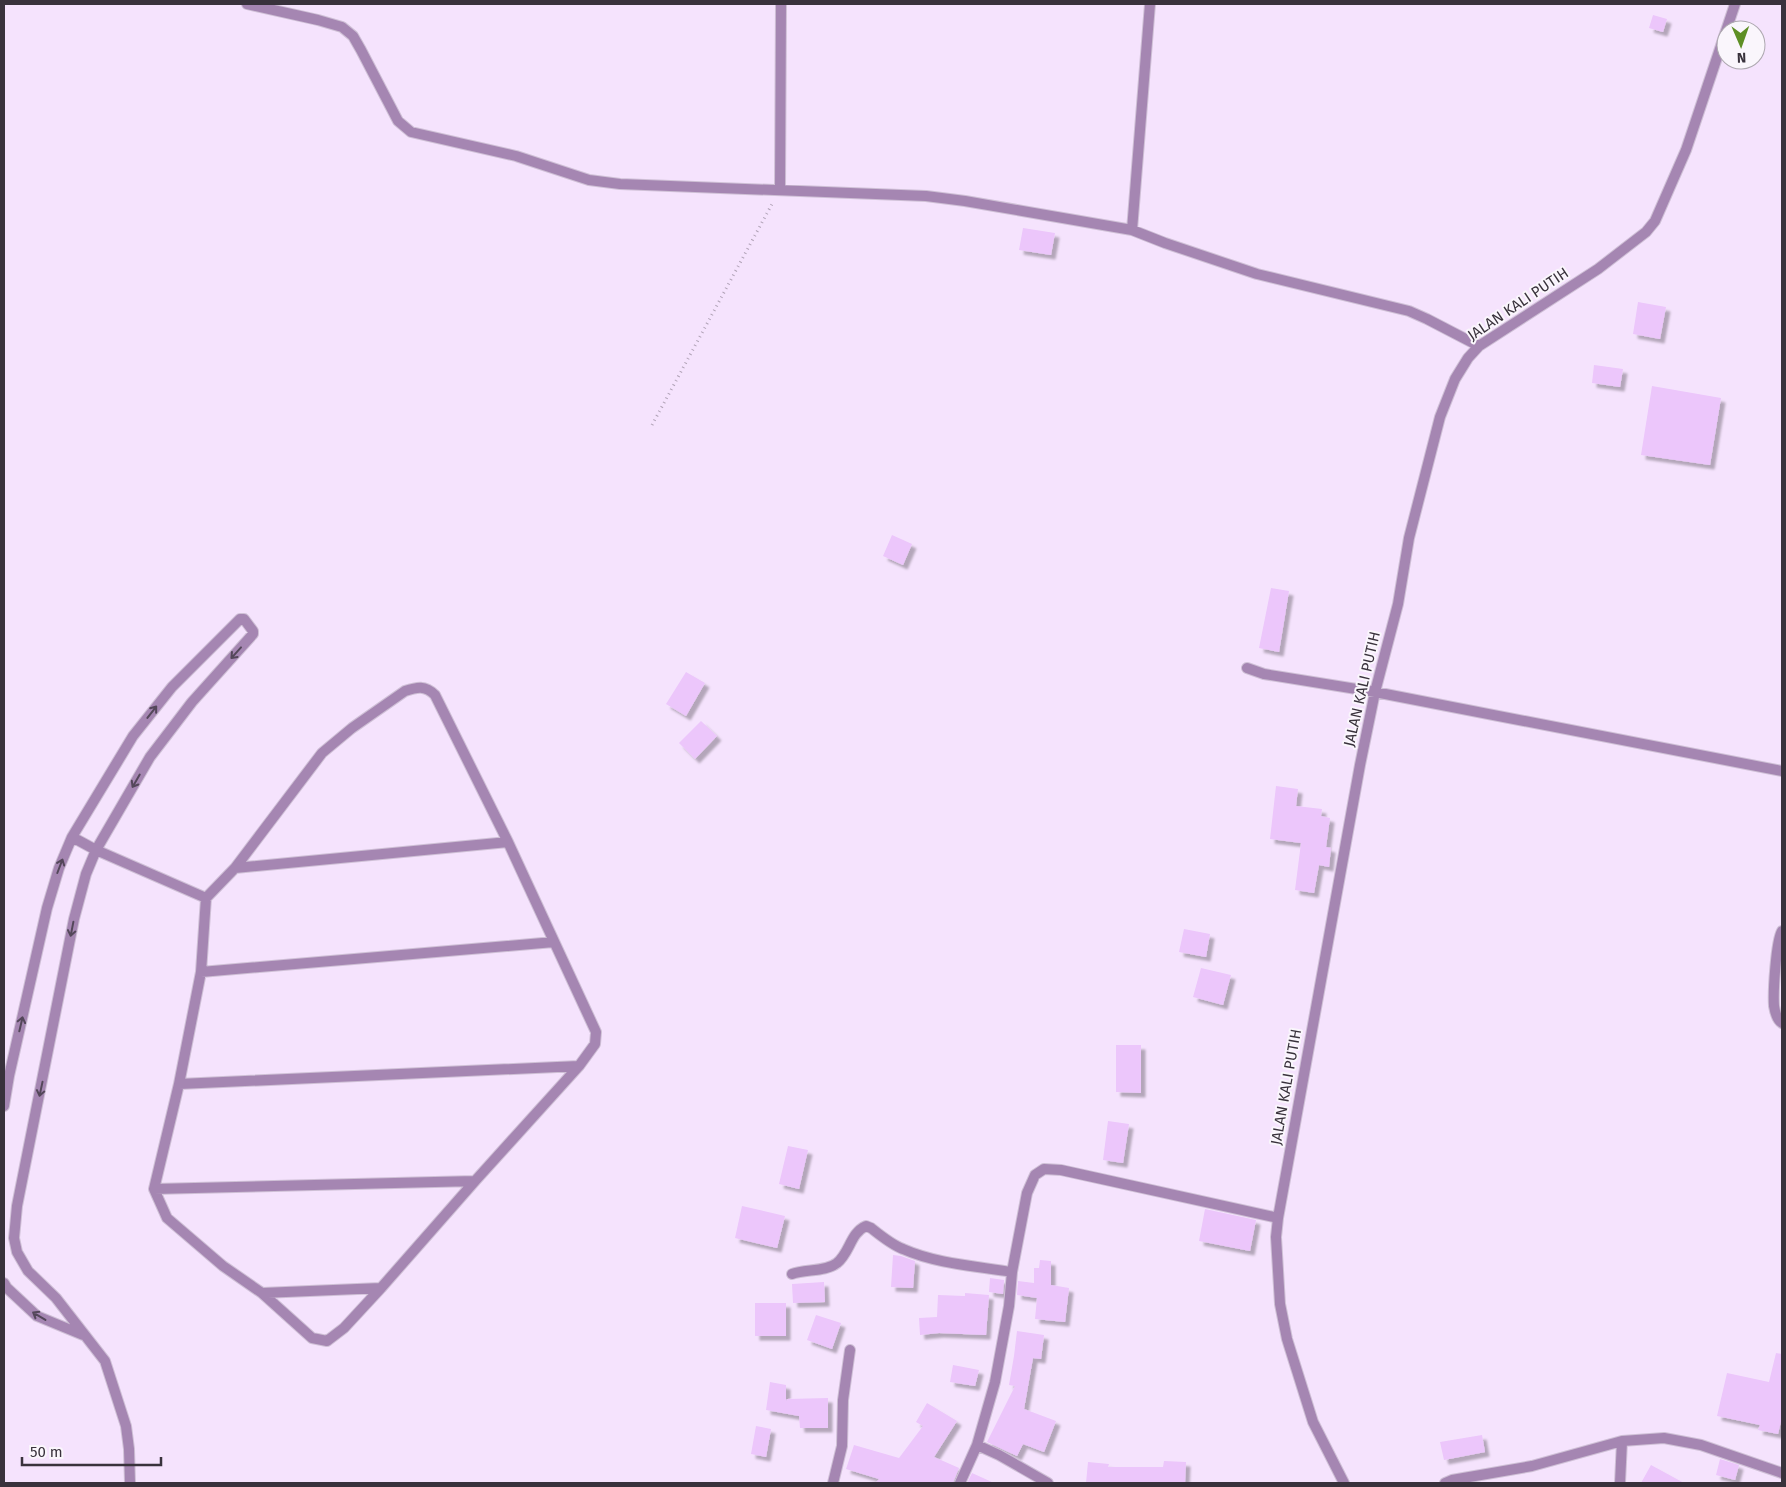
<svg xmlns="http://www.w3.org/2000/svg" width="1786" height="1487" viewBox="0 0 1786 1487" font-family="'Fira Sans',sans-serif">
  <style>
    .building { fill: #ecc6fb; filter: url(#shadow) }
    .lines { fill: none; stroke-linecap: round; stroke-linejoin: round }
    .minor-casing { stroke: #cfc0d6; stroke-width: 12 }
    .path { stroke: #b1a3b7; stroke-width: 3; stroke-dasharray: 1 4; stroke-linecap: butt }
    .minor { stroke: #a586b2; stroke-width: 10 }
    .oneway { stroke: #54475a }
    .labels { text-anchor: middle; stroke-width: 4; stroke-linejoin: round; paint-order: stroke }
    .street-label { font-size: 15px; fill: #39323c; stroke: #faf6fc }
  </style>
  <defs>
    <filter id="shadow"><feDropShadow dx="4.5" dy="4.5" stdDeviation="1" flood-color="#0004"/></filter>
  </defs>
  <rect width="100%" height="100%" fill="#f5e3fd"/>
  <!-- building -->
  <path class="building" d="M1653,15L1667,19L1663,32L1649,28Z
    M1023,228L1055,233L1051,255L1019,250Z
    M1638,302L1666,307L1660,339L1633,334Z
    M1594,365L1623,369L1620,387L1592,383Z
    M1652,386L1721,398L1710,465L1641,455Z
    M892,535L912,544L903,565L883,556Z
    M1271,588L1289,591L1279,652L1259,648Z
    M686,672L705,683L686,716L666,704Z
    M701,721L717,736L695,759L679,743Z
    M1276,786L1298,789L1296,806L1322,809L1321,816L1330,818L1326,847L1331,848L1329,867L1319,865L1314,893L1295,890L1301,843L1270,839Z
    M1184,929L1210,934L1206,957L1179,952Z
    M1201,968L1231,975L1223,1005L1193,997Z
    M1116,1045H1141V1093L1116,1092Z
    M1108,1121L1129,1124L1123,1163L1103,1160Z
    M788,1146L808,1150L799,1189L779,1184Z
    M742,1206L785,1216L777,1248L735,1238Z
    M1205,1209L1256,1220L1250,1251L1199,1241Z
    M893,1255L901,1256L915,1261L913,1288L891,1287Z
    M1040,1260L1051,1261V1285L1069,1288L1065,1322L1035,1319L1037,1298L1017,1295L1018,1281L1034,1283V1268H1039Z
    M990,1278L1004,1280L1003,1294L989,1292Z
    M824,1282L825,1302L793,1303L792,1284Z
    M965,1293L989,1295L986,1335L939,1333L920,1335L919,1318L937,1317L938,1295L965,1296Z
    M755,1303H786V1336H755Z
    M816,1315L841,1323L832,1349L807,1340Z
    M1017,1331L1044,1335L1041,1359L1033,1358L1024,1409L1056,1421L1044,1452L1023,1444L1017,1456L987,1442L1015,1386L1009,1385L1014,1356Z
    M1776,1353L1782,1354V1417L1778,1434L1758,1430L1760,1425L1717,1416L1727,1373L1769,1382Z
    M953,1365L979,1370L975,1386L950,1382Z
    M770,1382L786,1385V1401L787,1399L828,1398V1428H800L799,1416L766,1410Z
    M927,1403L957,1421L934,1457L959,1468L953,1483H876L879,1479L846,1469L854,1445L899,1458L923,1426L916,1422Z
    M756,1426L771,1429L766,1457L751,1454Z
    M1482,1435L1485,1452L1444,1460L1440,1442Z
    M1720,1459L1739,1465L1735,1480L1716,1475Z
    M1164,1461L1186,1462L1185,1483H1086L1088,1462L1109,1464L1108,1467H1163Z
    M1651,1465L1684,1483H1641Z
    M972,1473L994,1483H967Z"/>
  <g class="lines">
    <!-- minor casing -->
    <g class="minor-casing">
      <path id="minor" d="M247,4L318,20L342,27L353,36L361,50L398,121L411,132L516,156L589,180L620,184L926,196L965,201L1132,230L1165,243L1257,274L1409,311L1427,319L1479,346
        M780,189L781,4
        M1132,230L1150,4
        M1247,668L1264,674L1375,692L1782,771
        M72,837L96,850L206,898L235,868L508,842
        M235,868L322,753L352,728L405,691C417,687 425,685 435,695L508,842L596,1032L595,1044L579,1066L475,1181
        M206,898L201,972L554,942
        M1782,931C1776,941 1773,992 1774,1006C1775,1012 1777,1020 1782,1023
        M201,972L179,1084L579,1066
        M4,1106L9,1076L47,908L59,868L72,837L133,736L172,687L240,619H244L253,631V634L192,702L150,757L96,850L86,874L74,919L17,1206L14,1238L17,1252L28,1271L56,1298L105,1361L126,1426L129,1449L130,1483
        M154,1189L475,1181L381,1288L262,1293L223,1266L167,1218L154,1189L179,1084
        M792,1274C805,1269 826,1272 837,1263C850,1253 850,1233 866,1226L871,1228C881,1236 892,1245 903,1249C937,1264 976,1266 1012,1272
        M4,1283L7,1288L37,1316L83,1335
        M262,1293L312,1338L327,1341L344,1328L381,1288
        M977,1445L995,1382L1009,1306L1012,1272L1027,1193L1035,1175L1044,1169L1061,1170L1278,1218
        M833,1483L842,1446L843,1400L850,1350
        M960,1483L977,1445L999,1455L1048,1483
        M1344,1483L1313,1422L1287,1339L1280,1304L1276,1237L1278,1218L1360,765L1375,692L1398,604L1409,538L1440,417L1455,379L1468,358L1479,346L1598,269L1646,232L1655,221L1686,150L1735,4
        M1445,1483L1452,1480L1532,1466L1622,1441L1664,1438L1701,1445L1782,1473
        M1620,1483L1622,1441"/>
    </g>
    <!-- path -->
    <path class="path" d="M652,425L772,204"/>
    <!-- minor -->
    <use href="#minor" class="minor"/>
  </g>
  <!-- one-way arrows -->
  <defs><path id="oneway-shaft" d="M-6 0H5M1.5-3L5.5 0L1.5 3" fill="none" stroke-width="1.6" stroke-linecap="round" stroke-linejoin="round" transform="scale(1.25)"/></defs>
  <g class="oneway">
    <use href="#oneway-shaft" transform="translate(236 653) rotate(132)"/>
    <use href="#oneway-shaft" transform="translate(152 712) rotate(-52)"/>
    <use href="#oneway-shaft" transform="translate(136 781) rotate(120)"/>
    <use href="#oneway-shaft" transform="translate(60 866) rotate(-69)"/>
    <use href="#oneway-shaft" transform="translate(72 929) rotate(101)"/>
    <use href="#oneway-shaft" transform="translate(21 1024) rotate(-77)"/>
    <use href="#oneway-shaft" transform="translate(41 1089) rotate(102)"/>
    <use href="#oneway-shaft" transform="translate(39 1316) rotate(-149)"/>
  </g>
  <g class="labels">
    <!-- street labels -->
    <g class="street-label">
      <text transform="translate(1518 304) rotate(-34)" y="5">JALAN KALI PUTIH</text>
      <text transform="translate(1362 689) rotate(-77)" y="5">JALAN KALI PUTIH</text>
      <text transform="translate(1286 1087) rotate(-80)" y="5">JALAN KALI PUTIH</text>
    </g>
  </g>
  <!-- border -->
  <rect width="1786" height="1487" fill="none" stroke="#39323c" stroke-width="10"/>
  <!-- north arrow -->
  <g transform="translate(1741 45) rotate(178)"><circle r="24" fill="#faf6fc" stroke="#ada8af"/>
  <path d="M0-4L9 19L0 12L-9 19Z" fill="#5e8f25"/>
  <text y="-8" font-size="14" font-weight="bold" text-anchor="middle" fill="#39323c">N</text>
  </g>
  <!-- scale -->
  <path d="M22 1457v8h139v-8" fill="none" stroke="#39323c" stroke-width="2.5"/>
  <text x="30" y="1457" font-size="15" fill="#39323c" stroke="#faf6fc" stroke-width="4" paint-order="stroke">50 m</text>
</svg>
